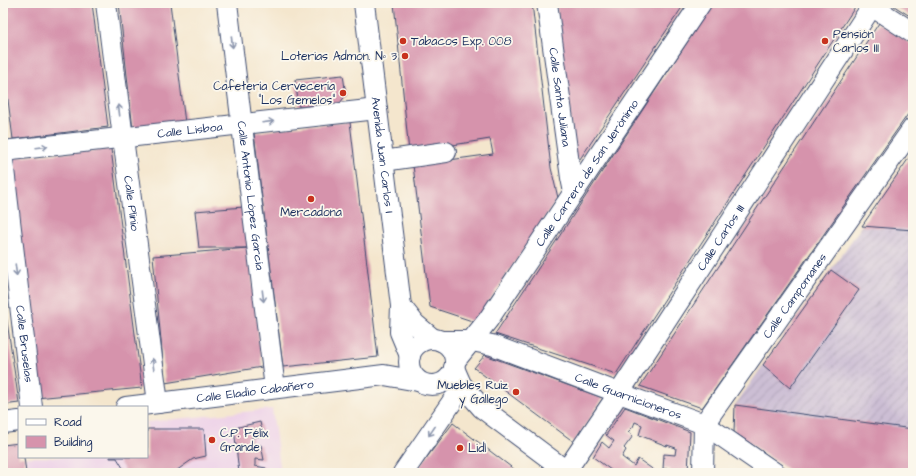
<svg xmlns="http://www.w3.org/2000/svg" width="916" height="476" viewBox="0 0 916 476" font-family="'Architects Daughter',sans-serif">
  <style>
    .built { fill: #edd0e8 }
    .industrial { fill: url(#industrial-furrows) }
    .building { fill: #d693ac }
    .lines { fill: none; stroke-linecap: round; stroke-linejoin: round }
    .minor-casing { stroke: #3c4a6f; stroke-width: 22 }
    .minor { stroke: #fff; stroke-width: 20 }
    .oneway { stroke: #8d97ae }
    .poi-dot { fill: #c8321e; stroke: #fbf7ec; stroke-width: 1.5 }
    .labels { text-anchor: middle; stroke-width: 3.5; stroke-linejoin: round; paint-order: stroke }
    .poi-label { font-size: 12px; fill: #1b2f5e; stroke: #fbf7ec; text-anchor: start }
    .street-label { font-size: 12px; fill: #1b2f5e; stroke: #fbf7ec }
  </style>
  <defs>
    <pattern id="industrial-furrows" width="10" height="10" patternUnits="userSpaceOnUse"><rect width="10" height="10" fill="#ccbed4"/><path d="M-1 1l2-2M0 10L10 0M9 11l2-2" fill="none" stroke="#a59baf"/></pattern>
  </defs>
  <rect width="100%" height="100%" fill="#fbf7ec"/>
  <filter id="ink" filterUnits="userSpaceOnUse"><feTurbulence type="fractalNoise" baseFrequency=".025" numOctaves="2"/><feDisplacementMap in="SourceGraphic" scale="8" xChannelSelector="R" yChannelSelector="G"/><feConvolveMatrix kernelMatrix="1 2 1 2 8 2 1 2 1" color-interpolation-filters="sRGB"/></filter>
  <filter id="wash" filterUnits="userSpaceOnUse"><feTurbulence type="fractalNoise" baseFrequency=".012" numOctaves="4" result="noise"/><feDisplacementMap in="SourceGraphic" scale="16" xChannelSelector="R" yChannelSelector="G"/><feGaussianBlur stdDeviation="0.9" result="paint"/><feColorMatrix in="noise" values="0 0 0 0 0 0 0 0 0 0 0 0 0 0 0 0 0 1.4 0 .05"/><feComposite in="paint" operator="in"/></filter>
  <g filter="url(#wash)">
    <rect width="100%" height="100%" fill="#f4e6cd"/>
    <!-- built -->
    <path class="built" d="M272,409L281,473H29L26,457H147V422Z"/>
    <!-- industrial -->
    <path class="industrial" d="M862,226L913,230V429L735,405Z"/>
    <g id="blocks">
      <!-- building -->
      <path class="building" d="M3,3H92L108,127L13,139L3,61Z
        M119,3H170L185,123L133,130Z
        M394,3H532L551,168L558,198L475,322L430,307L413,165L493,154L490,139L409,152Z
        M556,3H685L580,159L575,158Z
        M713,3H849L855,7L616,374L495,334Z
        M891,3H913V18L891,4Z
        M879,23L913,45V107L702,408L640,386Z
        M343,75L346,95L340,103L299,107L295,80Z
        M350,122L378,357L283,367L254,133L291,127Z
        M111,149L142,388L36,398L9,158Z
        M913,152V230L862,226Z
        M244,207L249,247L262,367L165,383L153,256L247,248H199L195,211Z
        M831,270L859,290L790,388L763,365Z
        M3,301H4L19,403L3,405Z
        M485,355L603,398L574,442L474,368Z
        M735,405L913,429V473H793L734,432Z
        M625,407L690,432L688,473H670V469H663L664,454L675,455L676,448L667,445V446L639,435L642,425L635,422L633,427L628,432L633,436L624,448L626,450L622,457L634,466L638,459L658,473H615L593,457L602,442L609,448L614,441L606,435Z
        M260,422L263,436L252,437L253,446L261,445L264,460L255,459V466L266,468V473H239L234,428Z
        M453,423L519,473H415Z
        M147,429H204L206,456L193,459L173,473H126L117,458H110V457H147Z
        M19,443V457H24L26,473H3V445Z"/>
    </g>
  </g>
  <g filter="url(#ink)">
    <use href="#blocks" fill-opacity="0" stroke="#3c4a6f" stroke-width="1"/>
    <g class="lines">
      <!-- minor casing -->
      <g class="minor-casing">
        <g id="minor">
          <path id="s1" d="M106,3L123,138L158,403"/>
          <path id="s2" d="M227,3L244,142L275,388"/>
          <path id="s3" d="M364,3L401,306L400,332L410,356"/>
          <path id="s4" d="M547,3L571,178L574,192"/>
          <path d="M867,3L913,33"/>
          <path id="s5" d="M3,151L377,109"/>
          <path id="s6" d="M3,161L32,407"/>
          <path d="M383,161L446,152"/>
          <path d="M401,306L415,324L433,339"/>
          <circle cx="432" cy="362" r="23"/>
          <path id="s7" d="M441,341H472L492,345L619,393L704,424L775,473"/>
          <path id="s8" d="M455,361L488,320L701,3"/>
          <path d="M454,368L461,384L482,408L569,473"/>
          <path id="s9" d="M126,407L384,375L418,381"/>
          <path d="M3,423L19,421"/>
          <path id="s10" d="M566,471L619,393L874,3"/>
          <path d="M403,473L454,399"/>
          <path id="s11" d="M703,473L704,424L913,128"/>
        </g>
      </g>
      <!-- minor -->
      <use href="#minor" class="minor"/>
    </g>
    <!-- one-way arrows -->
    <defs><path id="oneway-shaft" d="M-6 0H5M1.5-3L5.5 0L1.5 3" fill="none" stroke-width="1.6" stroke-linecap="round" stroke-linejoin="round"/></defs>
    <g class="oneway">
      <use href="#oneway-shaft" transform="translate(232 42) rotate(83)"/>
      <use href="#oneway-shaft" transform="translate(119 110) rotate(-97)"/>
      <use href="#oneway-shaft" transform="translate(268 122) rotate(-7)"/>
      <use href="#oneway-shaft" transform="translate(42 147) rotate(-7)"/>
      <use href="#oneway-shaft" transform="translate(16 270) rotate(83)"/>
      <use href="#oneway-shaft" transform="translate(263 296) rotate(83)"/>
      <use href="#oneway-shaft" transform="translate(153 364) rotate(-98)"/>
      <use href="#oneway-shaft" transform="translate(432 431) rotate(124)"/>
    </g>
  </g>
  <!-- markers -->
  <g class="poi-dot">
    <circle cx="403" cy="41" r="4"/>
    <circle cx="825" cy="41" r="4"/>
    <circle cx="405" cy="56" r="4"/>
    <circle cx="343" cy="93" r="4"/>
    <circle cx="311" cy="199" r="4"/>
    <circle cx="516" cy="392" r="4"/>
    <circle cx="212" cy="440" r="4"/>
    <circle cx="460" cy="448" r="4"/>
  </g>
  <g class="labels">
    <!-- poi labels -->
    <g class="poi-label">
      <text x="833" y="38">Pensión<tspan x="833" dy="14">Carlos III</tspan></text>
      <text x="411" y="45">Tabacos Exp. 008</text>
      <text x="397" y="60" text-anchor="end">Loterias Admon. Nº 3</text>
      <text x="335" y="90" text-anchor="end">Cafetería Cervecería<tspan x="335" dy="14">"Los Gemelos"</tspan></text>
      <text x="311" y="216" text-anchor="middle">Mercadona</text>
      <text x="508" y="389" text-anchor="end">Muebles Ruiz<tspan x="508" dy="14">y Gallego</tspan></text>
      <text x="220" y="437">C.P. Félix<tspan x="220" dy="14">Grande</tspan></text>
      <text x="468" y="452">Lidl</text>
    </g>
    <!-- street labels -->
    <g class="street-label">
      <text dy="4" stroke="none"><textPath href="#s4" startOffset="95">Calle Santa Juliana</textPath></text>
      <text dy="4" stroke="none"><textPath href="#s5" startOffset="188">Calle Lisboa</textPath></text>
      <text dy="4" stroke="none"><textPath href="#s3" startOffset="153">Avenida Juan Carlos I</textPath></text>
      <text dy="4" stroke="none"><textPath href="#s8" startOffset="230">Calle Carrera de San Jerónimo</textPath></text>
      <text dy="4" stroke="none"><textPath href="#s2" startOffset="194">Calle Antonio López García</textPath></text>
      <text dy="4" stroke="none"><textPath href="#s1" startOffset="202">Calle Plinio</textPath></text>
      <text dy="4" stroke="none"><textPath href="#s10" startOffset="280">Calle Carlos III</textPath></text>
      <text dy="4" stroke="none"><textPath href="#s11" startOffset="206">Calle Campomanes</textPath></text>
      <text dy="4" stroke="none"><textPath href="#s6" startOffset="184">Calle Bruselas</textPath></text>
      <text dy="4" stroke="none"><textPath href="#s9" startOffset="130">Calle Eladio Cabañero</textPath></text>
      <text dy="4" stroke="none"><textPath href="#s7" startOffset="197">Calle Guarnicioneros</textPath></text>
    </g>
  </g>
  <!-- margin -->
  <rect width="916" height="476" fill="none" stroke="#fbf7ec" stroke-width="16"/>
  <!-- legend -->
  <rect x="18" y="406" width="130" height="52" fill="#fbf7ec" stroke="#a1a7b3"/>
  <rect x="26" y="419" width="20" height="6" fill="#ffffff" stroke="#a1a7b3"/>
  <text x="54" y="426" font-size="12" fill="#1b2f5e">Road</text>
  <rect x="26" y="436" width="20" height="12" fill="#d693ac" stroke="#a1a7b3"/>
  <text x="54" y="446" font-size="12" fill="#1b2f5e">Building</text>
</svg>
